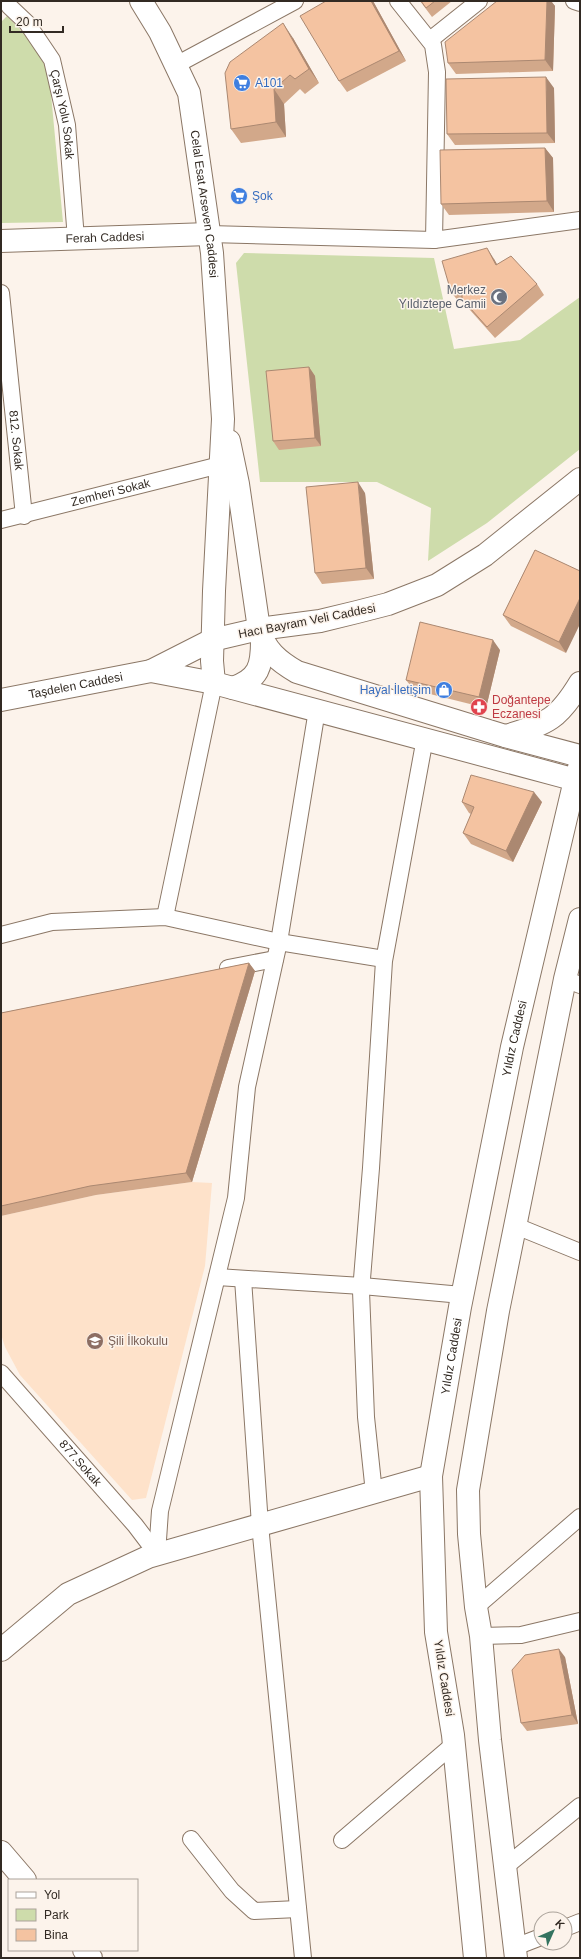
<svg xmlns="http://www.w3.org/2000/svg" width="581" height="1959" viewBox="0 0 581 1959" font-family="Arial,sans-serif">
  <style>
    .built { fill: #fee2ca }
    .green { fill: #cedcab }
    .lines { fill: none; stroke-linecap: round; stroke-linejoin: round }
    .street-casing { stroke: #8b7766; stroke-width: 18 }
    .secondary-casing { stroke: #8b7766; stroke-width: 24 }
    .street { stroke: #fff; stroke-width: 16 }
    .secondary { stroke: #fff; stroke-width: 22 }
    .wall { fill: #d2a88a }
    .shaded-wall { fill: #ab8871 }
    .building { fill: #f4c3a1; stroke: #ab8871 }
    .labels { text-anchor: middle; stroke-width: 3; stroke-linejoin: round; paint-order: stroke }
    .shop-label { font-size: 12px; fill: #366cbe; stroke: #fcf3eb; text-anchor: start }
    .street-label { font-size: 12px; fill: #322a23; stroke: #fcf3eb }
    .worship-label { font-size: 12px; fill: #5b616d; stroke: #fcf3eb; text-anchor: end }
    .health-label { font-size: 12px; fill: #be3a42; stroke: #fcf3eb; text-anchor: start }
    .education-label { font-size: 12px; fill: #785e54; stroke: #fcf3eb; text-anchor: start }
  </style>
  <rect width="100%" height="100%" fill="#fcf3eb"/>
  <!-- built -->
  <path class="built" d="M192,1182L212,1183L205,1266L146,1498L132,1500L20,1375L5,1347L1,1334V1216L96,1195Z"/>
  <!-- green -->
  <path class="green" d="M7,16L32,42L49,73L63,222L1,223V22Z
    M244,253L434,258L454,349L520,340L580,297V449L487,523L428,561L431,508L377,482H260L236,263Z"/>
  <g class="lines">
    <!-- street casing -->
    <g class="street-casing">
      <g id="street">
        <path d="M398,1L433,45L437,72L434,240"/>
        <path d="M574,1L580,3"/>
        <path id="s1" d="M9,6L27,23L52,60L67,125L76,239"/>
        <path d="M430,40L479,1"/>
        <path d="M176,65L295,1"/>
        <path d="M209,234L434,240L580,220"/>
        <path id="s2" d="M1,293L24,516"/>
        <path id="s3" d="M1,520L220,465"/>
        <path d="M165,917L214,683"/>
        <path d="M1,935L52,922L165,917L279,942L384,959"/>
        <path d="M228,968L275,959"/>
        <path d="M565,979L580,985"/>
        <path d="M516,1226L580,1252"/>
        <path d="M217,1277L362,1286L462,1295"/>
        <path d="M243,1279L260,1525L303,1958"/>
        <path id="s4" d="M1,1373L135,1525L157,1554"/>
        <path d="M374,1493L366,1417L361,1291L371,1168L384,961L425,738"/>
        <path d="M157,1554L160,1511L236,1198L247,1087L279,942L317,710"/>
        <path d="M476,1607L580,1517"/>
        <path d="M481,1636L521,1635L580,1621"/>
        <path d="M191,1839L232,1891L254,1911L298,1909"/>
        <path d="M342,1840L454,1744"/>
        <path d="M505,1867L580,1806"/>
        <path d="M565,1928L580,1922"/>
        <path d="M515,1947L541,1937"/>
      </g>
    </g>
    <!-- secondary casing -->
    <g class="secondary-casing">
      <g id="secondary">
        <path id="s5" d="M141,1L160,32L189,93L212,253L223,419L214,591L212,661L214,683"/>
        <path id="s6" d="M1,241L209,234"/>
        <path d="M229,441L238,484L259,629C265,650 278,661 297,672L505,736L580,756"/>
        <path d="M580,479L485,555L437,585L388,604L357,612L320,621L259,629L212,640L151,671L214,683L580,781"/>
        <path d="M233,688C259,679 262,666 262,641"/>
        <path id="s7" d="M1,700L151,671"/>
        <path d="M506,736C547,723 557,721 580,683"/>
        <path d="M1,1650L68,1594L148,1557L431,1476"/>
        <path d="M1,1852L25,1880"/>
        <path d="M84,1950L91,1958"/>
        <path id="s8" d="M475,1958L453,1735L436,1632L431,1476L460,1307L512,1047L575,780L580,765"/>
        <path d="M516,1958L490,1740L481,1636L476,1607L469,1534L468,1490L498,1311L565,979L580,919"/>
      </g>
    </g>
    <!-- street -->
    <use href="#street" class="street"/>
    <!-- secondary -->
    <use href="#secondary" class="secondary"/>
  </g>
  <!-- wall -->
  <path class="wall" d="M326,1H373L406,61L347,92L339,81Z
    M420,1H452L432,17Z
    M497,1H551L555,6L553,71L456,74L448,63Z
    M293,38L319,83L305,94L300,89L284,104L286,137L241,143L231,129Z
    M554,88L555,143L455,145L447,134Z
    M545,148L553,158L554,212L449,215L441,204Z
    M494,259L497,264L537,284L544,295L495,338L470,310L463,301L459,302L451,292Z
    M309,367L315,376L321,446L279,450L273,441Z
    M365,493L374,579L322,584L315,573Z
    M535,550L566,653L511,626L503,615Z
    M500,650L486,708L414,690L406,680Z
    M462,802H542L513,862L471,844L463,833L471,814L469,813Z
    M249,963L255,971L192,1182L96,1195L1,1216V1013Z
    M565,1657L578,1724L527,1731L521,1723Z"/>
  <!-- shaded-wall -->
  <path class="shaded-wall" d="M371,1H373L406,61L399,51Z
    M547,1H551L555,6L553,71L545,60Z
    M283,23L293,38L319,83L309,69Z
    M546,77L554,88L555,143L547,133Z
    M274,89L284,104L286,137L276,122Z
    M545,148L553,158L554,212L547,201Z
    M487,248L494,259L503,276L496,265Z
    M309,367L315,376L321,446L315,438Z
    M358,482L365,493L374,579L366,568Z
    M580,598V624L566,653L559,642Z
    M493,640L500,650L486,708L479,697Z
    M534,792L542,802L513,862L506,851Z
    M249,963L255,971L192,1182L186,1173Z
    M559,1649L565,1657L578,1724L572,1715Z"/>
  <!-- building -->
  <path class="building" d="M326,1H371L399,51L339,81L300,16Z
    M421,1H435L426,8Z
    M497,1H547L545,60L448,63L445,42Z
    M283,23L309,69L295,79L290,75L274,89L276,122L231,129L225,73L230,62Z
    M546,77L547,133L447,134L446,79Z
    M545,148L547,201L441,204L440,150Z
    M487,248L496,265L511,256L537,284L487,327L462,299V288L451,292L442,261Z
    M309,367L315,438L273,441L266,371Z
    M358,482L366,568L315,573L306,487Z
    M535,550L580,571V598L559,642L503,615Z
    M420,622L493,640L479,697L406,680Z
    M471,775L534,792L506,851L463,833L474,807L462,802Z
    M249,963L186,1173L90,1186L1,1206V1013Z
    M559,1649L572,1715L521,1723L512,1670L525,1655Z"/>
  <!-- icons -->
  <defs>
    <g id="supermarket-disc" transform="scale(0.9)"><circle r="9.5" fill="#3f7fe0" stroke="#fcf3eb"/><path d="M-6-5.5h2.5l.6 2H6L4.5 2H-2.5L-4.4-4H-6ZM-1.5 3.2a1.3 1.3 0 1 0 .1 0ZM3 3.2a1.3 1.3 0 1 0 .1 0Z" fill="#fff"/></g>
    <g id="mosque-disc" transform="scale(0.9)"><circle r="9.5" fill="#6b7280" stroke="#fcf3eb"/><path d="M3.5-4.9A6 6 0 1 0 3.5 4.9A5 5 0 1 1 3.5-4.9Z" fill="#fff"/></g>
    <g id="shop-disc" transform="scale(0.9)"><circle r="9.5" fill="#3f7fe0" stroke="#fcf3eb"/><path d="M-5-2.5h2.3a2.7 3.5 0 0 1 5.4 0H5L5.5 6h-11ZM-1.5-2.5h3a1.5 2.3 0 0 0-3 0Z" fill="#fff"/></g>
    <g id="pharmacy-disc" transform="scale(0.9)"><circle r="9.5" fill="#e0444e" stroke="#fcf3eb"/><path d="M-2-6h4v4h4v4h-4v4h-4v-4h-4v-4h4Z" fill="#fff"/></g>
    <g id="school-disc" transform="scale(0.9)"><circle r="9.5" fill="#8d6e63" stroke="#fcf3eb"/><path d="M0-5L7-2L0 1L-7-2ZM-4 1L0 2.5L4 1V4Q0 6-4 4Z" fill="#fff"/></g>
  </defs>
  <g fill-rule="evenodd">
    <use href="#supermarket-disc" x="242" y="83"/>
    <use href="#supermarket-disc" x="239" y="196"/>
    <use href="#mosque-disc" x="499" y="297"/>
    <use href="#shop-disc" x="444" y="690"/>
    <use href="#pharmacy-disc" x="479" y="707"/>
    <use href="#school-disc" x="95" y="1341"/>
  </g>
  <g class="labels">
    <!-- shop labels -->
    <g class="shop-label">
      <text x="255" y="87">A101</text>
      <text x="252" y="200">Şok</text>
      <text x="431" y="694" text-anchor="end">Hayal İletişim</text>
    </g>
    <!-- street labels -->
    <g class="street-label">
      <text dy="4" stroke="none"><textPath href="#s1" startOffset="125">Çarşı Yolu Sokak</textPath></text>
      <text dy="4" stroke="none"><textPath href="#s5" startOffset="216">Celal Esat Arseven Caddesi</textPath></text>
      <text dy="4" stroke="none"><textPath href="#s6" startOffset="104">Ferah Caddesi</textPath></text>
      <text dy="4" stroke="none"><textPath href="#s2" startOffset="148">812. Sokak</textPath></text>
      <text dy="4" stroke="none"><textPath href="#s3" startOffset="113">Zemheri Sokak</textPath></text>
      <text transform="translate(307 621) rotate(-11)" y="4">Hacı Bayram Veli Caddesi</text>
      <text dy="4" stroke="none"><textPath href="#s7" startOffset="76">Taşdelen Caddesi</textPath></text>
      <text dy="4" stroke="none"><textPath href="#s8" startOffset="930">Yıldız Caddesi</textPath></text>
      <text dy="4" stroke="none"><textPath href="#s8" startOffset="606">Yıldız Caddesi</textPath></text>
      <text dy="4" stroke="none"><textPath href="#s4" startOffset="120">877.Sokak</textPath></text>
      <text transform="translate(444 1678) rotate(81)" y="4">Yıldız Caddesi</text>
    </g>
    <!-- worship labels -->
    <g class="worship-label">
      <text x="486" y="294">Merkez<tspan x="486" dy="14">Yıldıztepe Camii</tspan></text>
    </g>
    <!-- health labels -->
    <g class="health-label">
      <text x="492" y="704">Doğantepe<tspan x="492" dy="14">Eczanesi</tspan></text>
    </g>
    <!-- education labels -->
    <g class="education-label">
      <text x="108" y="1345">Şili İlkokulu</text>
    </g>
  </g>
  <!-- border -->
  <rect width="581" height="1959" fill="none" stroke="#322a23" stroke-width="4"/>
  <!-- legend -->
  <rect x="8" y="1879" width="130" height="72" fill="#fcf3eb" stroke="#aba39b"/>
  <rect x="16" y="1892" width="20" height="6" fill="#ffffff" stroke="#aba39b"/>
  <text x="44" y="1899" font-size="12" fill="#322a23">Yol</text>
  <rect x="16" y="1909" width="20" height="12" fill="#cedcab" stroke="#aba39b"/>
  <text x="44" y="1919" font-size="12" fill="#322a23">Park</text>
  <rect x="16" y="1929" width="20" height="12" fill="#f4c3a1" stroke="#aba39b"/>
  <text x="44" y="1939" font-size="12" fill="#322a23">Bina</text>
  <!-- north arrow -->
  <g transform="translate(553 1931) rotate(45)"><circle r="19" fill="#fcf3eb" stroke="#aba39b"/>
  <path d="M0-3L7 15L0 10L-7 15Z" fill="#347360"/>
  <text y="-6" font-size="11" font-weight="bold" text-anchor="middle" fill="#322a23">K</text>
  </g>
  <!-- scale -->
  <path d="M10 26v6h53v-6" fill="none" stroke="#322a23" stroke-width="2"/>
  <text x="16" y="26" font-size="12" fill="#322a23" stroke="#fcf3eb" stroke-width="3" paint-order="stroke">20 m</text>
</svg>
